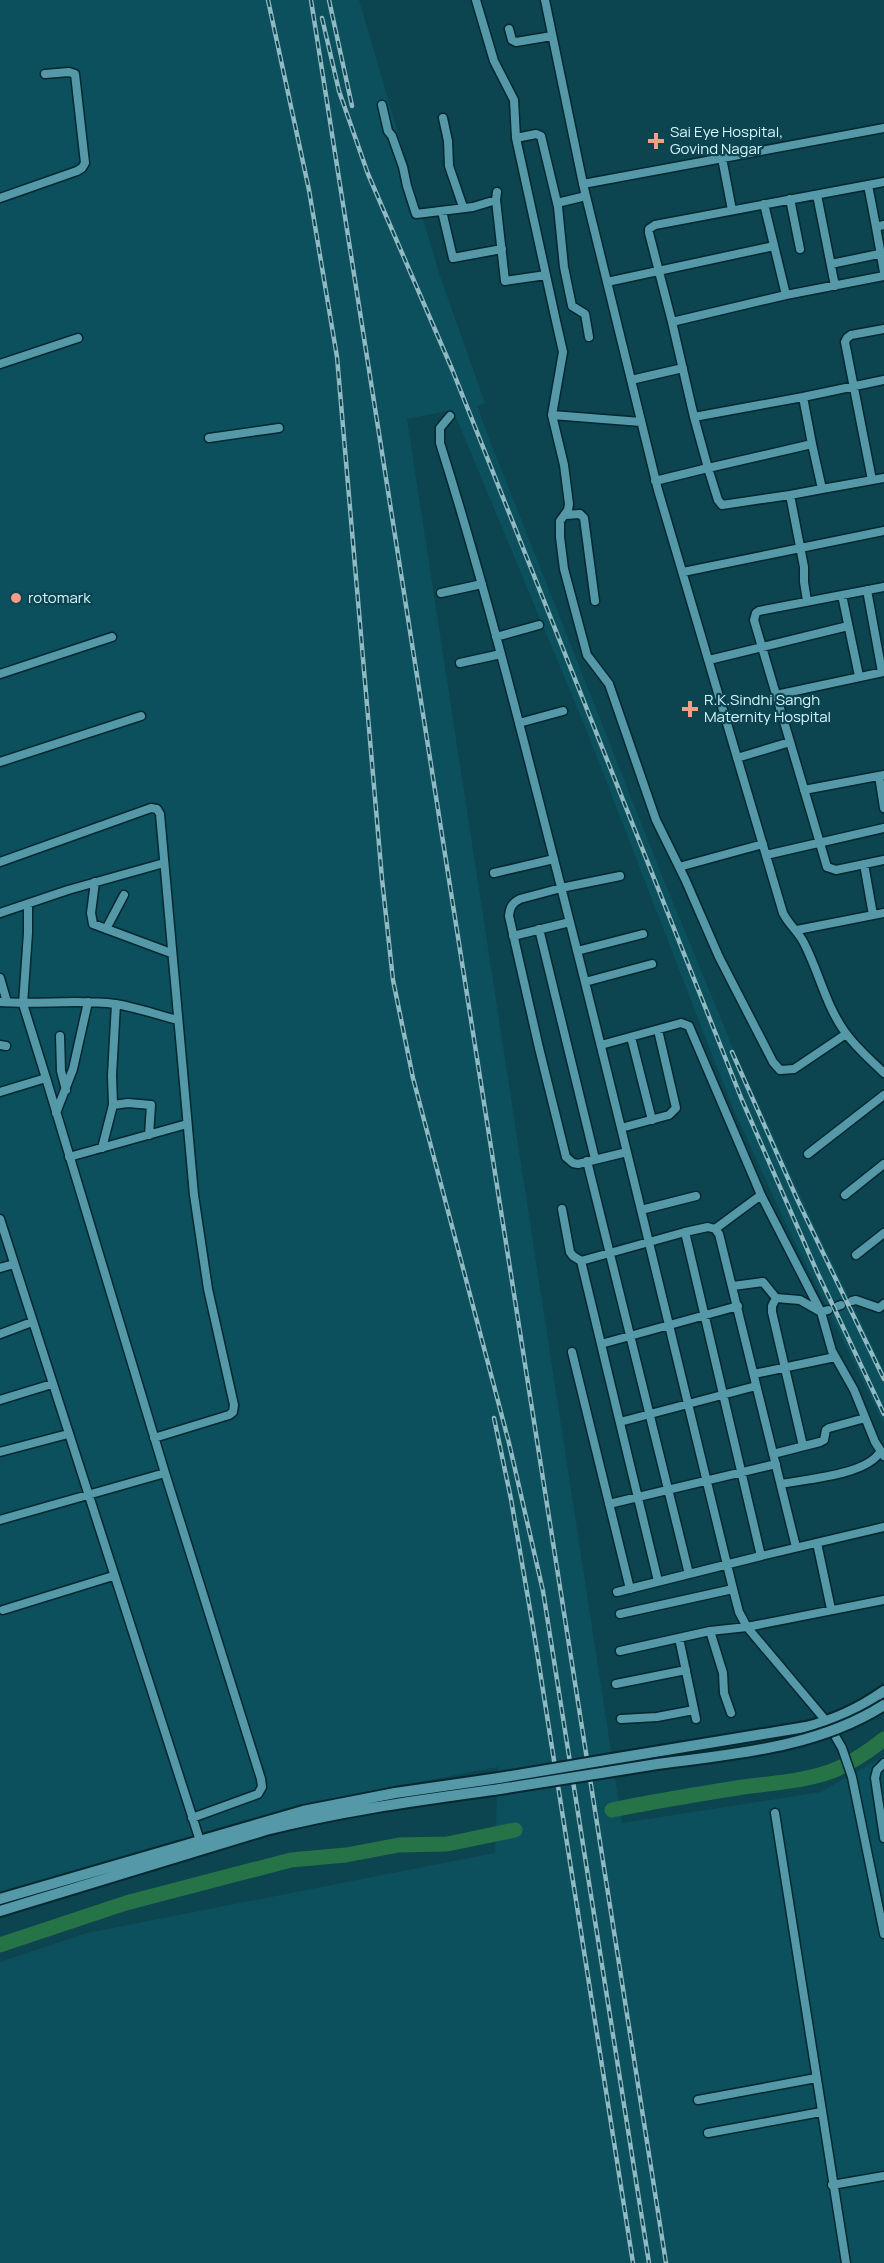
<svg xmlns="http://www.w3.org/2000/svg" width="884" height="2263" viewBox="0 0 884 2263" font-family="Manrope,sans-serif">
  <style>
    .built { fill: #0c505d }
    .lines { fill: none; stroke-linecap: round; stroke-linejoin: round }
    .river { stroke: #277348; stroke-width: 15 }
    .minor-casing { stroke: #032830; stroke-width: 11 }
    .tertiary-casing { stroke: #032830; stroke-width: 14 }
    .minor { stroke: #5598a8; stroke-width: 8 }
    .tertiary { stroke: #5598a8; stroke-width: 10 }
    .rail-casing { stroke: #90b9c2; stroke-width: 4.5 }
    .rail { stroke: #0c444f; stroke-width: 2; stroke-dasharray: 7; stroke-linecap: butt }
    .tertiary-bridge-casing { stroke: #032830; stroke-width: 14; stroke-linecap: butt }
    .tertiary-bridge { stroke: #5598a8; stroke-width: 10 }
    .poi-dot { fill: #f49e88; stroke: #0c444f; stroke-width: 2 }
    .labels { text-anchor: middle; stroke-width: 4.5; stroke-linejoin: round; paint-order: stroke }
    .poi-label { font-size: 15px; fill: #d4f5fd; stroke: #0c444f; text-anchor: start }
  </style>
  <rect width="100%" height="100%" fill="#0c444f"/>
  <!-- built -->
  <path class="built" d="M0,0H359L439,273L485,403L477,406L487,433L661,873L733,1048L813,1223L884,1370V1424L784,1220L732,1106L586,729L453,410L407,419L622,1823L821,1792L884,1756V2263H0V1962L87,1933L495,1853L498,1767L320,1801L0,1896Z"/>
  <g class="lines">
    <!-- river -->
    <path class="river" d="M612,1810C655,1801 699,1794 743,1787C773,1783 809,1781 837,1769C854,1761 869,1751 884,1739
      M0,1945L126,1903L291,1860L346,1855L399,1845L447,1844L515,1830"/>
    <!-- minor casing -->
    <g class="minor-casing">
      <path id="minor" d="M476,0L494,61L514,100L516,138L556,321L563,352L552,415L641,422
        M545,0L583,184L658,490L783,913C789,925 798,931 804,943C819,972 826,1006 845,1032C856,1048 871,1060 884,1073
        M509,29L512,40L516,42L552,36
        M382,105L388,131L392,136L403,167L407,186L416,214L473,207L496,200
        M443,118L448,141L449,166L463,207
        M516,138L536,134L541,136L558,207L564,267L572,306L585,314L589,337
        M722,158L732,210
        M884,182L868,185L876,227L884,225
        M583,184L884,128
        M868,185L655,225L649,229V233L672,322L786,295L884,276
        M497,192L496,200L505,281L546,275
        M817,195L835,286
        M0,198L77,171L82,168L85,163L75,74L69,72L45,74
        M790,199L800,249
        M557,203L586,196
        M764,204L786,295
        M442,211L453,258L502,249
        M876,227L884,272
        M831,264L884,253
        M607,282L774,246
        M672,322L694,417L803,397
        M0,364L78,338
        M631,380L683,368
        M552,415L564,465L569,504L568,510L560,521V537L564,569L587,655L609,684L656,820L685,879L719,957L773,1062L780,1070L794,1069L846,1034
        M450,416L440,428V443C482,576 516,710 550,844C614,1092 672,1340 733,1589L739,1612L747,1627L827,1722L842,1748L852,1777L884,1934
        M209,438L279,428
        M812,444L803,397L884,380
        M872,480L845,342L847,338L851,335L884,329
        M655,481L708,468L694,417
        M822,489L884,478
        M790,495L822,489L812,444L708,468L718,500L722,505L790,495L804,567V582L807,601
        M565,515L580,514L584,518L595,601
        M683,572L884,531
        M884,587L759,611L756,613L754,620L827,867L836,870L884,860
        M867,590L882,672
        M441,593L482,584
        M842,595L859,676
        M496,637L539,625
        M709,660L848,626
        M460,663L501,654
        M0,674L112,637
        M776,695L884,672
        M519,723L563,711
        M737,758L790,742
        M0,762L141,716
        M879,776L884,808
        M804,790L884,775
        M766,855L884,828
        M0,862L151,808L157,809L160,814L194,1195L208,1289L234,1405L233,1412L229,1415L154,1438
        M864,864L873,915
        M679,867L763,844
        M494,873L554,859
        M620,876L561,888L520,899C512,903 510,907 509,916L539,1048L566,1157L573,1163L578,1164L627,1152
        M95,882L91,913L93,924L171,953
        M0,913L68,890L164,863
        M106,929L124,895
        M539,929L595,1159
        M797,930L884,913
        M513,936L570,922
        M577,951L643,934
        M0,978L7,1002
        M585,982L652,964
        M0,1002C38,1005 77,999 115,1004C136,1007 157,1015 178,1020
        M60,1036L61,1071L66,1090
        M631,1037L652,1120
        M0,1045L6,1046
        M601,1045L681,1023L689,1026L761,1195L821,1312L828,1310
        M46,1078L165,1473L261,1779L262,1787L258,1794L192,1818
        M0,1092L46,1078L23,1004L28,933V904
        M113,1105L128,1103L151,1105L149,1135
        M56,1113L73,1069L88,1002
        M621,1128L669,1115L676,1108L658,1030
        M102,1148L113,1105L112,1075L116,1004
        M808,1154L884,1095
        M69,1157L187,1124
        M587,1161L689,1574
        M845,1195L884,1164
        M562,1209L570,1252L573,1256L581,1261
        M641,1210L696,1196
        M0,1219L201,1844
        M715,1229L761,1195
        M685,1232L761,1556
        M856,1255L884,1233
        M0,1268L14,1264
        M733,1286L763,1282L776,1298L800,1300L821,1312L832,1351L854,1390L875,1442L884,1456
        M776,1298L772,1306V1312L803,1446
        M852,1301L856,1300L879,1308L884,1304
        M838,1306L841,1305
        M0,1334L32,1322
        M601,1344L738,1306
        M572,1352L630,1589
        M754,1374L835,1357
        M0,1400L52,1384
        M620,1422L756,1386
        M0,1452L68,1434
        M773,1454L820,1442L824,1440L826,1430L829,1428L865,1418
        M781,1484C807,1479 866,1475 880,1452
        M609,1504L776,1464
        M0,1520L165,1473
        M817,1543L831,1609
        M658,1581L581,1261L685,1232L708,1227L715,1229L719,1234L796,1547
        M617,1592L761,1556L884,1527
        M3,1610L113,1576
        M620,1614L733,1589
        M710,1631L723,1673L724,1693L731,1713
        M679,1638L696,1719
        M620,1651L710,1631L747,1627L884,1600
        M616,1684L686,1670
        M621,1719L657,1717L694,1710
        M884,1763L877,1770L875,1778L884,1838
        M775,1813L846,2263
        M698,2100L816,2078
        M708,2133L821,2112
        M832,2185L884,2176"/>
    </g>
    <!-- tertiary casing -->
    <g class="tertiary-casing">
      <path id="tertiary" d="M600,1761L806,1727C835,1720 860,1708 884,1691
        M601,1773L651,1765
        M0,1899L303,1811L395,1793L499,1778
        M0,1911L266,1830C344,1810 421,1800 500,1789"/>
    </g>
    <!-- minor -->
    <use href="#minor" class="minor"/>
    <!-- tertiary -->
    <use href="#tertiary" class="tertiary"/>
    <!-- rail casing -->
    <g class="rail-casing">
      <path id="rail" d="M268,0L309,190L337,357L382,879L393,980L413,1078L509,1443L543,1591L649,2263
        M311,0L666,2263
        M329,0L352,106
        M322,18L339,91L368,174L452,369L742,1100L818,1274L884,1414
        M732,1052L798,1201L884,1379
        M494,1418L511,1499L534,1633L633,2263"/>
    </g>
    <!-- rail -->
    <use href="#rail" class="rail"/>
    <!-- tertiary-bridge casing -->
    <g class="tertiary-bridge-casing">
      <path id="tertiary-bridge" d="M651,1765C730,1754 815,1749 884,1705
        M499,1778L600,1761
        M500,1789L601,1773"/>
    </g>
    <!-- tertiary-bridge -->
    <use href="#tertiary-bridge" class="tertiary-bridge"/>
  </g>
  <!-- markers -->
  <g class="poi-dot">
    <path d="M653 132h6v6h6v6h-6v6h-6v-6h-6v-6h6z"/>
    <circle cx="16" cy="598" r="6"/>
    <path d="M687 700h6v6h6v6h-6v6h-6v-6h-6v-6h6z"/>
  </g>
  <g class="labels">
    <!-- poi labels -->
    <g class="poi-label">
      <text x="670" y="137">Sai Eye Hospital,<tspan x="670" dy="17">Govind Nagar</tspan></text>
      <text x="28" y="603">rotomark</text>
      <text x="704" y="705">R.K.Sindhi Sangh<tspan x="704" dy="17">Maternity Hospital</tspan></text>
    </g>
  </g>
</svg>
